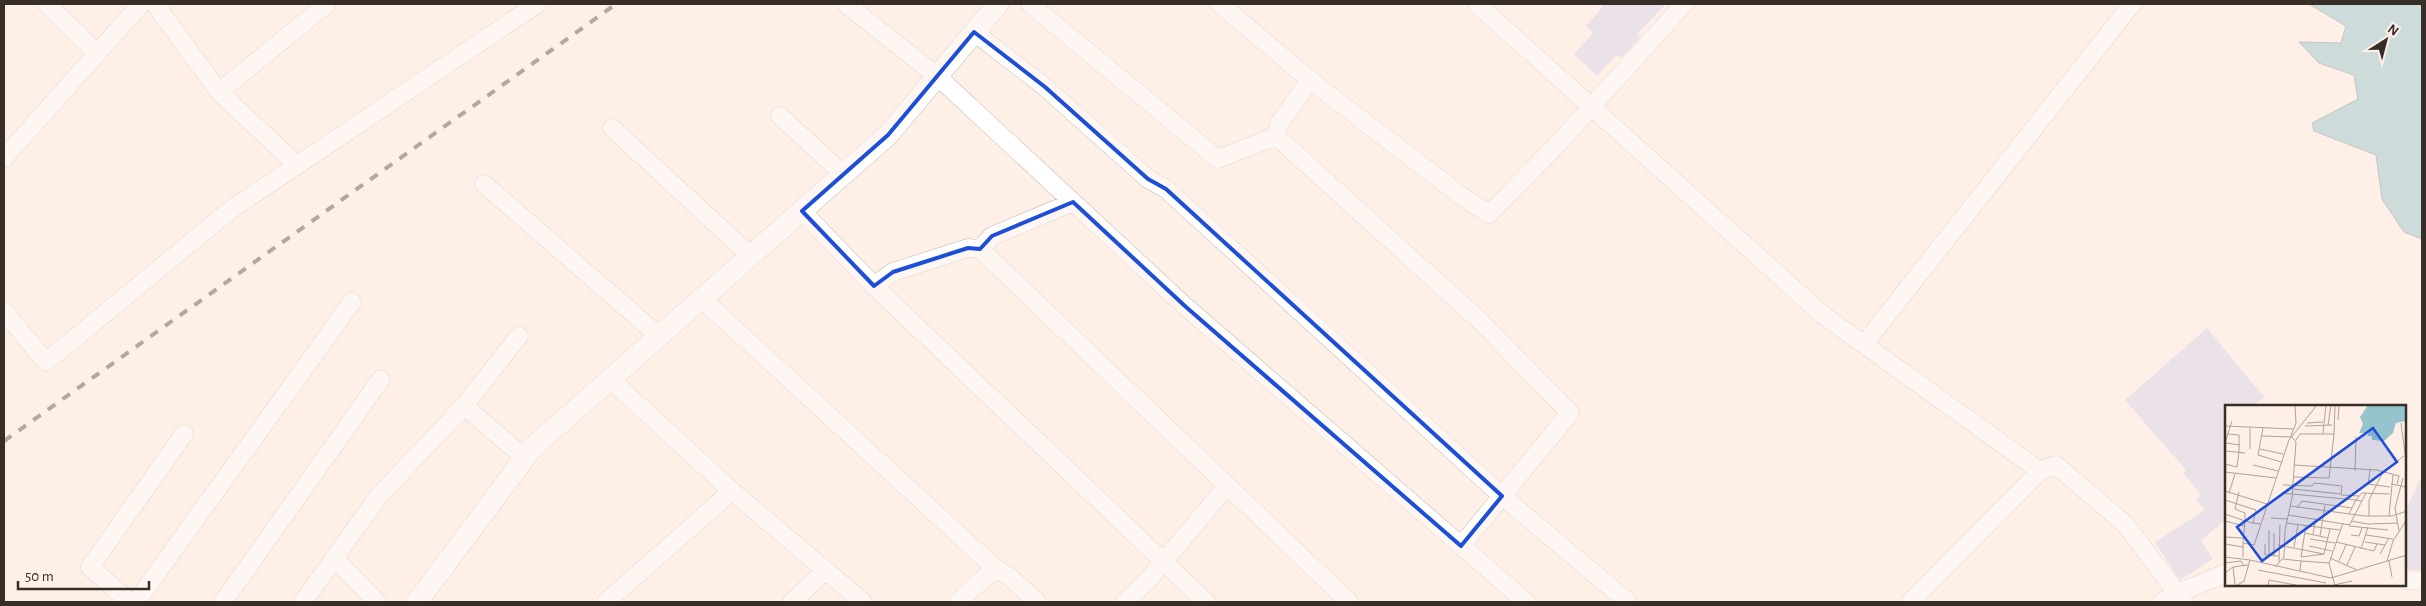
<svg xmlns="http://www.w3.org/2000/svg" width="2426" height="606" viewBox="0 0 2426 606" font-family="'Alegreya Sans',sans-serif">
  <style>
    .water { fill: #95c4cc; stroke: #79979b }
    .building { fill: #d5d3eb }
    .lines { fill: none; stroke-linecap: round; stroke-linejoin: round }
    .minor-casing { stroke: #cdb6a8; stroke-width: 19 }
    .tertiary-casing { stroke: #cdb6a8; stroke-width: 22 }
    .minor { stroke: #fff; stroke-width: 18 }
    .tertiary { stroke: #fff; stroke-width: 21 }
    .rail { stroke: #5c514b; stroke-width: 4; stroke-dasharray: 9 9; stroke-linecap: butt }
    .marked { fill: none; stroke: #1d4ed8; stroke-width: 4; stroke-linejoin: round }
    .inset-road { fill: none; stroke: #aea29b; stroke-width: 1 }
    .view { fill: #1d4ed8; fill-opacity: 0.15; stroke: #1d4ed8; stroke-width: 2.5 }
    .inset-edge { fill: none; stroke: #372e28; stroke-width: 2.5 }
  </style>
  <rect width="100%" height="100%" fill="#feefe7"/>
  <!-- water -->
  <path class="water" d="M2309,4H2422V239L2404,232L2382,199L2376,155L2314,131L2312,123L2358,99L2354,75L2319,63L2299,42L2341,43L2346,26Z"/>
  <!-- building -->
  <path class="building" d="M1605,4H1666L1637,34L1640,37L1621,58L1616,55L1597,76L1574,54L1593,33L1586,26Z
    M2207,328L2264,397L2254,406H2226V520L2201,540L2213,559L2180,580L2155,542L2205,510L2196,499L2201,495L2183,473L2186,470L2125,400Z
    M2422,476V570H2409L2405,567V511Z"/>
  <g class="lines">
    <!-- minor casing -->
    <g class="minor-casing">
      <path id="minor" d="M47,4L97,53
        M155,4L219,92
        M846,4L937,76L1186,307L1526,602
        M1030,4L1218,159L1276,136
        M1220,4L1310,80L1460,195L1489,214L1555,147L1684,4
        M1477,4L1823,315L2040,471
        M974,32L1045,87L1148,179L1166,189L1502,496L1570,413L1479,320L1276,136
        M780,116L843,174
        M612,128L751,256
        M1276,136L1279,124L1310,80
        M4,158L141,4
        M297,165L219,92L327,4
        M484,184L659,336
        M802,211L874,286L1206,602
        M980,249L992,236L1073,202
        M874,286L893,272L968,248L980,249L1349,602
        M702,299L995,568L1010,577L1037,602
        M4,311L46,362L229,211L537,4
        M1864,344L2132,4
        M610,379L732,491L863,602
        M464,406L525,458
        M1461,546L1502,496L1628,602
        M334,558L377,602
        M2405,580L2422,581
        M130,602L90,567L184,434
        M136,602L352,302
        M223,602L381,379
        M303,602L378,497L464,406L519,336
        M606,602L732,491
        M792,602L826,570
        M958,602L995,568
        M1125,602L1149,579L1227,486
        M1910,602L2040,471L2056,465L2125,524L2184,602
        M2162,602L2178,593L2226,573"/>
    </g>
    <!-- tertiary casing -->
    <g class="tertiary-casing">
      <path id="tertiary" d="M417,602L533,447L888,135L998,4"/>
    </g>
    <!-- minor -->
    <use href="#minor" class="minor"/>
    <!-- tertiary -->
    <use href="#tertiary" class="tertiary"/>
    <!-- rail -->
    <path class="rail" d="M4,441L616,4"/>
  </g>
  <!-- marked area -->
  <path d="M0 0H2426V606H0ZM974,32L1045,87L1148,179L1166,189L1502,496L1461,546L1186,307L1073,202L992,236L980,249L968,248L893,272L874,286L802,211L888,135Z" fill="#feefe7" fill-opacity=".55" fill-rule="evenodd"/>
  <path class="marked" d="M974,32L1045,87L1148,179L1166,189L1502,496L1461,546L1186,307L1073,202L992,236L980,249L968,248L893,272L874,286L802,211L888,135Z"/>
  <!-- overview -->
  <g transform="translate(2225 405)">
    <rect width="181" height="181" fill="#feefe7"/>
    <path d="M143,0H181V16L171,18L168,28L159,36L147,35V31H142L144,28H134L138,19L135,12Z" fill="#95c4cc"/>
    <path class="inset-road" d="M113,15L114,0M82,18L98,17M176,18L182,63M103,20L106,0M0,21L69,24M80,21L107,20M38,23L33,50L56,57M98,28L101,0M37,31L66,32M71,35L75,29H109L110,0M0,38L7,16M0,43L1,38L15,40M25,44V23M35,44L58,49M0,46L20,48M0,59L12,62L14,47V30L3,29M28,60L53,66M69,60L152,65L174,71L172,79M145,65L143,79L165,82M130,66L131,32M0,67L51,73M69,72L104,73L109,29M166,79L182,82M58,80L87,81L89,78L117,81L116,89L68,84M0,86L42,99M4,88L10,69M56,88L131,95L137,88L164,89M141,88L124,121L163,125M116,90L134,91M0,95L31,105L28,118L35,119M65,101L140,111H167L182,106M72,103L77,96L127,103M0,109L20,116V108L10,104L14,87M124,109L131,95L137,96M63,110L125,120M144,111V95L158,67L179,51M164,111L168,70M46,113L62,114M0,116L19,121M126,116L143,119L173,118M61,118L115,125M81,120L76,152L99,149M44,125V151M174,126L170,103L178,73M49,128V151M80,128L103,133M88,129L91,113M126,130L134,131L137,123M141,130L168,134M95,131L100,100M0,132L18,133M85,134L110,138M111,137L149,146L152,139M140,137L160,140M18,138L20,116L28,118M0,139L18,142M40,139V150L53,151M53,140L99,149L105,124M84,141L107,146M69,142L73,120M136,144L143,122M155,149L164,133M0,152L25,155M18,152V138L29,140L64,35L92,0M105,153L132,165M58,154L76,156L75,166M76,156L104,158M114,156L121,140M162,156L168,136L182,114M164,156L167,172M54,157L55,120M0,158L16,156L19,161M122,160L130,142M8,162L10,180M50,162L59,152L60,125L67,93L71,37L66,31L71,18L70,0M33,165L101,178M0,168L8,162L23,160M109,180L127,176M11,181L19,176L25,155L106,173L182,150M43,181L44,175L76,181M110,181L104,158L118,118"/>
    <path class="view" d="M148,23L172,57L37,156L12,122Z"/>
    <rect width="181" height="181" class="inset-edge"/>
  </g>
  <!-- border -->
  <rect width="2426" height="606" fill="none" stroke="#372e28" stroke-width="10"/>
  <!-- north arrow -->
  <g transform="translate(2386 40) rotate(36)" stroke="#feefe7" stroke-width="4" paint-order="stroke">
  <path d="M0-4L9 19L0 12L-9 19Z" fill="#372e28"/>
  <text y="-8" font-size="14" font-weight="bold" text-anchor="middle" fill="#372e28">N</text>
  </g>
  <!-- scale -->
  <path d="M18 581v8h131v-8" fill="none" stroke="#372e28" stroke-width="2.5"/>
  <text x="25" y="581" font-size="15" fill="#372e28" stroke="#feefe7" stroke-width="4" paint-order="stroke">50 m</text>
</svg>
